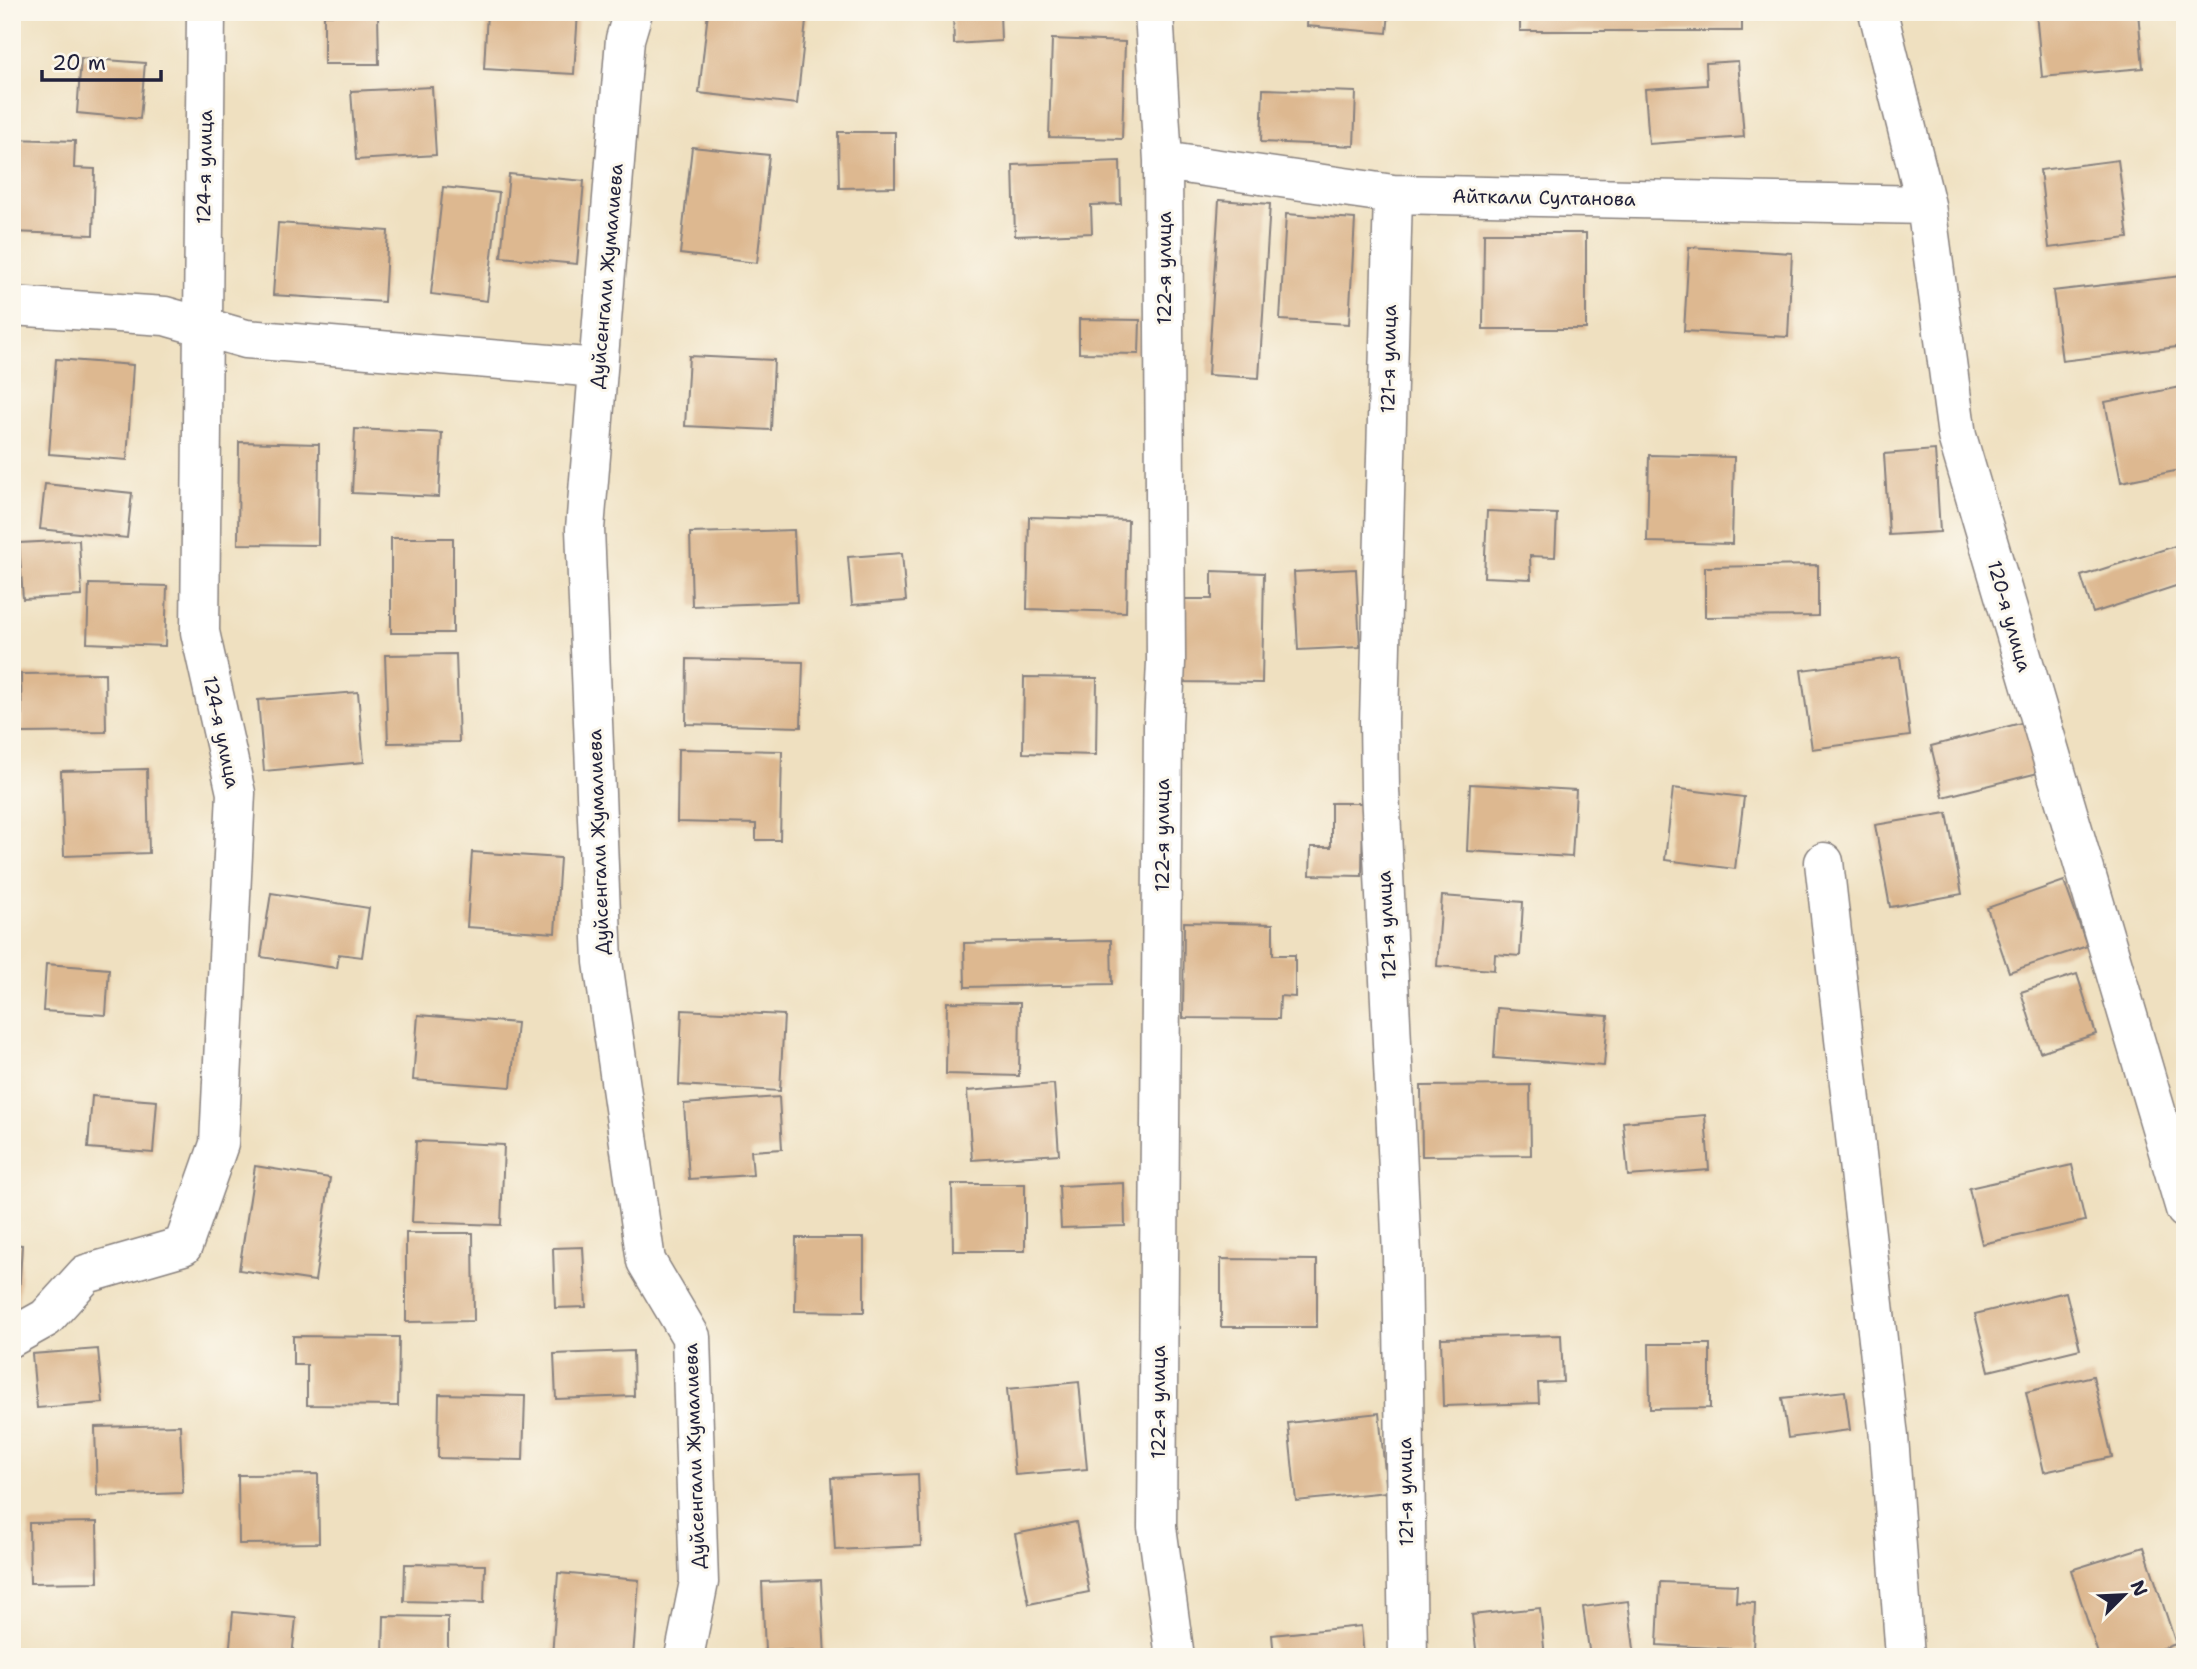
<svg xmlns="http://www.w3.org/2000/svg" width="2197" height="1669" viewBox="0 0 2197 1669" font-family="'Shantell Sans',sans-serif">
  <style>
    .building { fill: #ddb890 }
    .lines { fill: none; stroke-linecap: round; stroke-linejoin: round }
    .minor-casing { stroke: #88817e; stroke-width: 41 }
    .minor { stroke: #fff; stroke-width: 38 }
    .labels { text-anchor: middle; stroke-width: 6; stroke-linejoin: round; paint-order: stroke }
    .street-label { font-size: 19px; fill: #22223b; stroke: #fbf7ec }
  </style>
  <rect width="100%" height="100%" fill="#fbf7ec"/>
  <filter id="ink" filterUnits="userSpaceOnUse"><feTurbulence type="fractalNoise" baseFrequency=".0143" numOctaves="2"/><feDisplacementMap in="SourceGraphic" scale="14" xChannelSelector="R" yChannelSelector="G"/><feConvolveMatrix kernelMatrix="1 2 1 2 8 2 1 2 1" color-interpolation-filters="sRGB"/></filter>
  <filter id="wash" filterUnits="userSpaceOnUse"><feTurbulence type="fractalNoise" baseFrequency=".00686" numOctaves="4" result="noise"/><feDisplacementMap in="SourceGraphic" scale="28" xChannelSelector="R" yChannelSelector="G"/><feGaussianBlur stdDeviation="1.57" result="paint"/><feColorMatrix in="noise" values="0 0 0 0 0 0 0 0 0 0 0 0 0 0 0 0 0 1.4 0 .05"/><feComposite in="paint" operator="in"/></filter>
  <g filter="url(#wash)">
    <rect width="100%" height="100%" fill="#efe0c0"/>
    <g id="blocks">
      <!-- building -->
      <path class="building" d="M487,12H578L574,74L484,69Z
        M708,12H807L797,104L699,93Z
        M953,12H1000L1001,41L954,44Z
        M1308,12H1389L1387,33L1307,26Z
        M1520,12H1742V31H1520Z
        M2036,12H2138L2143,68L2042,77Z
        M378,14L379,64H324V15Z
        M1052,39L1125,42L1122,139L1049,137Z
        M81,58L145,63L140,119L77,113Z
        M1738,61L1744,137L1649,144L1645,89L1707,85L1706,63Z
        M432,87L436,155L356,160L351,91Z
        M1263,89L1356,92L1354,146L1261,142Z
        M838,132H895V187L839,188Z
        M12,139L75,141L74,168L95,169L93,235L12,232Z
        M692,147L769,155L757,263L680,254Z
        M2118,160L2128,238L2049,248L2040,170Z
        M1120,161L1121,204L1091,205L1092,233L1015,236L1013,165Z
        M509,174L584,181L577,264L501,257Z
        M443,187L499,193L487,301L431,294Z
        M1219,200L1270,204L1259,378L1208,375Z
        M1286,214L1355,219L1349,324L1280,320Z
        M278,223L388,231L384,302L273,295Z
        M1484,233H1586V329H1483Z
        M1689,247L1792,253L1788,337L1684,331Z
        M2181,276L2185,310V346L2062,361L2053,291Z
        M1079,319L1140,320L1139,354L1079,353Z
        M689,356L774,360L771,430L685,426Z
        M56,359L133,365L127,460L49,454Z
        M2185,386V469L2121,482L2105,402Z
        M355,429L442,433L439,497L352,493Z
        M239,442L319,444L318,545L238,544Z
        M1935,450L1940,532L1889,535L1884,454Z
        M1649,455L1734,457L1732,544L1647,542Z
        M45,484L132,493L127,538L40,529Z
        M1487,511L1557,514L1555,557L1530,556L1531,579L1484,577Z
        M1029,517L1128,520L1126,612L1027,609Z
        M794,530L797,602L692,606L690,533Z
        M391,538H453V633H391Z
        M79,540L82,596L23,599L19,543Z
        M2175,546L2185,577V583L2093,613L2081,576Z
        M902,553L906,601L852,605L848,557Z
        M1818,565V616L1705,617V567Z
        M1356,569L1360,647L1298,650L1294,572Z
        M1212,571L1264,573L1262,683L1181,682L1184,599H1212Z
        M89,584L167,586L165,646L87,643Z
        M456,654L459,742L388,743L385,655Z
        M1900,657L1910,736L1812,749L1801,670Z
        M687,659L803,662L801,727L686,724Z
        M105,673L106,732L22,733L21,674Z
        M1024,677L1097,678L1096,755L1023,753Z
        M358,692L364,762L264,771L258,700Z
        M2025,722L2038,773L1943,797L1931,746Z
        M678,749L782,751L780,840H756V824L677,822Z
        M147,769L149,853L64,856L61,771Z
        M1470,784L1576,790L1572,857L1467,851Z
        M1673,788L1744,797L1735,869L1665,860Z
        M1331,803H1363L1362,876L1310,875L1311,847H1331Z
        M1947,813L1962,894L1890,907L1875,825Z
        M472,852L560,858L555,933L467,927Z
        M2064,881L2087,946L2009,972L1987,908Z
        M271,893L369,908L362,957L339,954L337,968L261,957Z
        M1442,896L1523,902L1520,956L1495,954L1494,970L1437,966Z
        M1184,922L1273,924V955H1295V997L1280,996L1279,1019L1183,1018Z
        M1111,940L1112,984L965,987L964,943Z
        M46,964L109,969L106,1015L43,1011Z
        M2077,974L2096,1034L2040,1052L2021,992Z
        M947,1002L1020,1003L1019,1076L946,1074Z
        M1497,1008L1608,1016L1604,1066L1494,1058Z
        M682,1010L784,1015L780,1091L679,1085Z
        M418,1015L517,1023L511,1087L413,1080Z
        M1054,1084L1059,1154L972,1160L967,1091Z
        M1530,1085L1531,1155L1422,1156L1421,1086Z
        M92,1096L157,1101L153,1153L88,1148Z
        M779,1097L782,1149L751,1151L753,1175L689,1179L684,1104Z
        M1705,1115L1709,1170L1628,1176L1623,1122Z
        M416,1141L504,1145L501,1225L412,1222Z
        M2072,1165L2085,1221L1982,1244L1969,1188Z
        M255,1166L330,1178L315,1281L239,1270Z
        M1124,1183L1125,1226L1061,1228L1059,1186Z
        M952,1184H1025V1251H953Z
        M406,1233H473L474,1321L406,1322Z
        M796,1238H864V1312L795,1311Z
        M12,1244L22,1245L18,1313L12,1312Z
        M583,1247L586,1307L555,1308L553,1248Z
        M1221,1259L1317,1260V1327H1221Z
        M2066,1292L2080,1349L1989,1371L1975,1314Z
        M1561,1335L1563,1382L1538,1383L1539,1403L1443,1406L1441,1338Z
        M293,1336L399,1337L398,1406L307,1405V1365H293Z
        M1649,1344H1710V1408L1650,1409Z
        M98,1349L103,1403L37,1408L32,1354Z
        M633,1351L634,1396L556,1399L554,1354Z
        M2093,1376L2112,1457L2044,1472L2026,1392Z
        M1079,1382L1087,1469L1015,1475L1007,1389Z
        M1845,1391L1850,1430L1788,1438L1782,1398Z
        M439,1394L525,1396L523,1460L438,1458Z
        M1379,1413L1387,1492L1296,1501L1288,1423Z
        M180,1425L183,1493L97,1496L95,1427Z
        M318,1474L319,1543L239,1544L238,1475Z
        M918,1474L921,1546L835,1550L831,1478Z
        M97,1522L98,1582L30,1583L29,1523Z
        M1076,1522L1089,1592L1029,1604L1015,1534Z
        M2144,1547L2176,1644L2137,1657H2099L2071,1570Z
        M405,1564L485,1565L484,1603L404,1601Z
        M558,1573L639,1580L633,1657H552Z
        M821,1580L825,1657H792L791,1650L765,1651L762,1582Z
        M1660,1582L1737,1585L1736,1602L1755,1603L1753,1650L1657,1645Z
        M1628,1601L1635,1657H1590L1583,1607Z
        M1540,1608L1545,1657H1477L1472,1615Z
        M233,1612L296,1618L292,1657H229Z
        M384,1616L448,1617V1657H383Z
        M1361,1626L1364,1657H1274L1272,1635Z"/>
    </g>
  </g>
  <g filter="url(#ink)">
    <use href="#blocks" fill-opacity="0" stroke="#88817e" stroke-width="2"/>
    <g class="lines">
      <!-- minor casing -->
      <g class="minor-casing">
        <path id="minor" d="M633,12L625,39L585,529L603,962L646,1261L691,1337L699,1582L684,1657
          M1154,12L1163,161L1166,662L1163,724L1157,1527L1175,1657
          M1878,12L1926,205L1957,436L2185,1209
          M1163,161L1393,194L1926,205
          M1393,194L1379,721L1380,789L1402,1255L1408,1657
          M12,306L165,316L246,339L598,368
          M1824,862L1889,1437L1905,1657
          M12,1337L46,1318L86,1274L183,1246L219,1144L236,793L200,632L206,12"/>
      </g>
      <!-- minor -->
      <use href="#minor" class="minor"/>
    </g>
  </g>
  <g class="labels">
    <!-- street labels -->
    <g class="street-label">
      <text transform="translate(204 167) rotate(-89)" y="7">124-я улица</text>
      <text transform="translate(1544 197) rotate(1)" y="7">Айткали Султанова</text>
      <text transform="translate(1164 268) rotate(-90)" y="7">122-я улица</text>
      <text transform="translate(606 276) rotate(-85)" y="7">Дуйсенгали Жумалиева</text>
      <text transform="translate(1388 359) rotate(-89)" y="7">121-я улица</text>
      <text transform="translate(2010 616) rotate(74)" y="7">120-я улица</text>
      <text transform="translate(222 732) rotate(78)" y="7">124-я улица</text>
      <text transform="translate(1162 835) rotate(-90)" y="7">122-я улица</text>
      <text transform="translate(598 842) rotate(-92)" y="7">Дуйсенгали Жумалиева</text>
      <text transform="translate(1386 925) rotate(-93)" y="7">121-я улица</text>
      <text transform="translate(1158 1402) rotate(-90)" y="7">122-я улица</text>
      <text transform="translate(694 1456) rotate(-92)" y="7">Дуйсенгали Жумалиева</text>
      <text transform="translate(1405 1492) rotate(-91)" y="7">121-я улица</text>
    </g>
  </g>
  <!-- margin -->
  <rect width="2197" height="1669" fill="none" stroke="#fbf7ec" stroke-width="42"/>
  <!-- north arrow -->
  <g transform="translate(2124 1595) rotate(66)" stroke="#fbf7ec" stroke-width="5" paint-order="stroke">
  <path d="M0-5L12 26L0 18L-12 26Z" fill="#22223b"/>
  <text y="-10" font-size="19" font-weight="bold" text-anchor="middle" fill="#22223b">N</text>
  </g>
  <!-- scale -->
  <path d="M42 70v10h119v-10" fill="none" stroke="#22223b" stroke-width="3.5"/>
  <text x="52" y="70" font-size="21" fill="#22223b" stroke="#fbf7ec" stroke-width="5" paint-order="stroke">20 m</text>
</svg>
